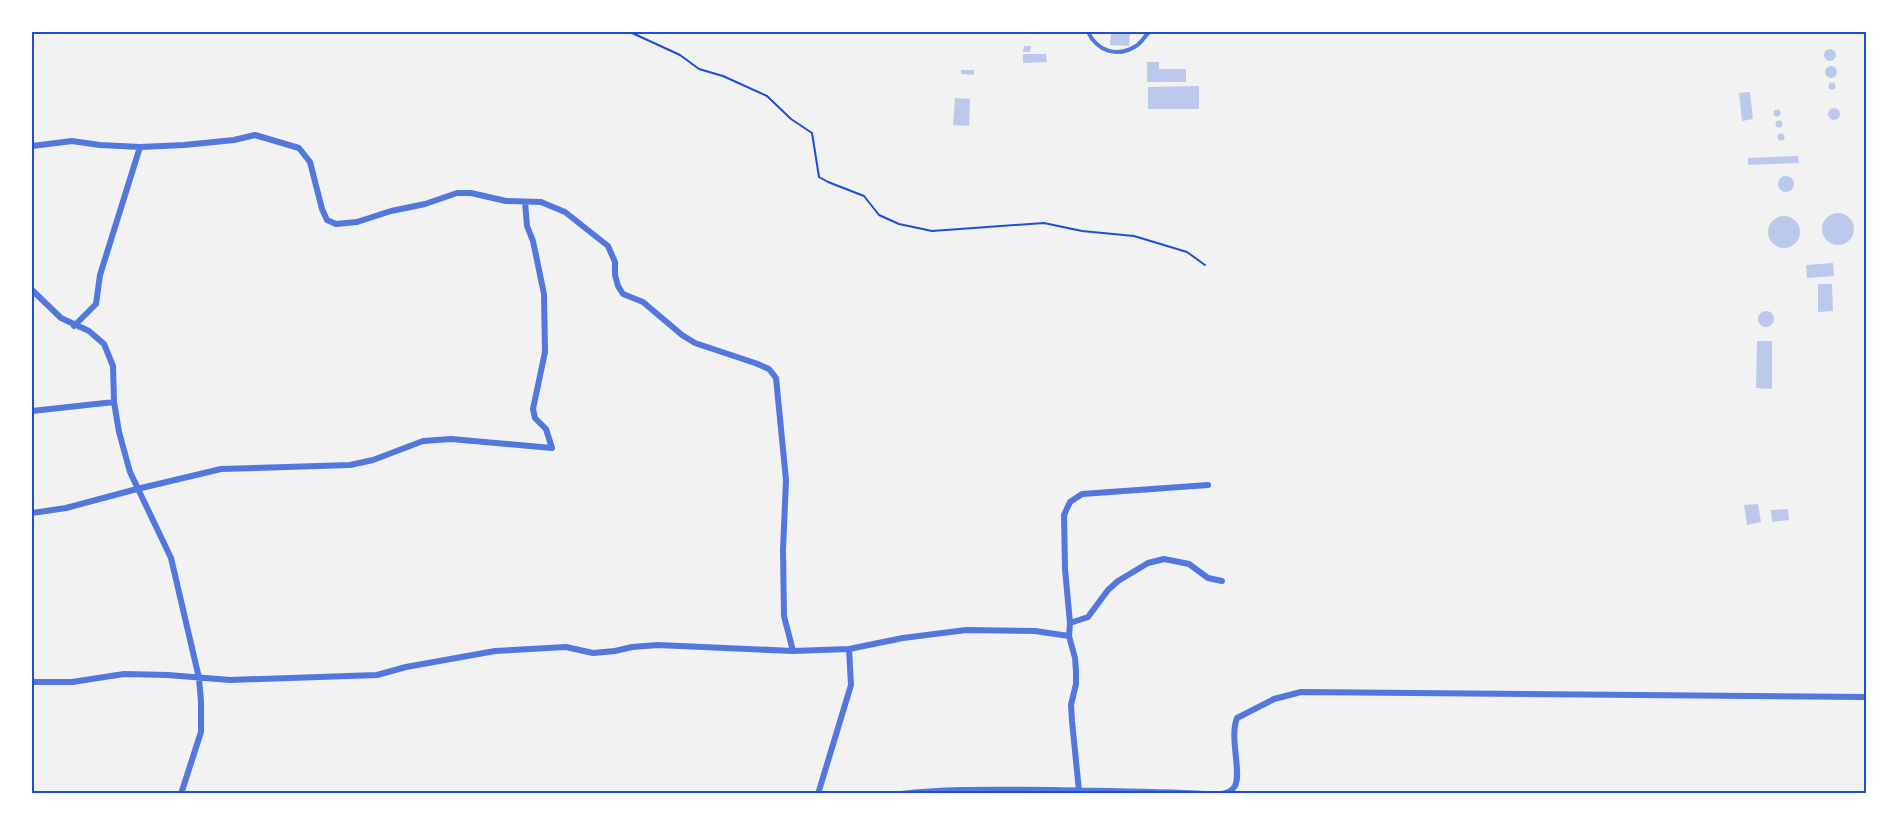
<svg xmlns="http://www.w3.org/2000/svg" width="1898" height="825" viewBox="0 0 1898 825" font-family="'DM Sans',sans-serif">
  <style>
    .building { fill: #bdc9ec }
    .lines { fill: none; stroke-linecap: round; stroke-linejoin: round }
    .path { stroke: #1d4ed8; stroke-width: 2 }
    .service { stroke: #5277de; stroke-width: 4 }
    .minor { stroke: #5277de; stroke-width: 6 }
    .neatline { fill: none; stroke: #1d4ed8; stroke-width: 2 }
  </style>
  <rect width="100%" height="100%" fill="#f2f2f2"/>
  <!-- building -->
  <path class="building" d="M1111,32H1130L1129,46L1110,45Z
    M1730,32H1750V33L1731,34Z
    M1024,46H1031L1030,52H1023Z
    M1824 55a6 6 0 1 1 12 0a6 6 0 1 1-12 0Z
    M1023,54H1046L1047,62L1023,63Z
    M1147,62H1159V69H1186V82H1147Z
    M1825 72a6 6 0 1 1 12 0a6 6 0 1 1-12 0Z
    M961,70H974V75L961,74Z
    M1828.5 86a3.5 3.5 0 1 1 7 0a3.5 3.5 0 1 1-7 0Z
    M1199,86V109H1148V87Z
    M1750,92L1753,119L1742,121L1739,93Z
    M955,98L970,99L969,126L953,125Z
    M1828 114a6 6 0 1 1 12 0a6 6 0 1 1-12 0Z
    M1773.5 113a3.5 3.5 0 1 1 7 0a3.5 3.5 0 1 1-7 0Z
    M1775.5 124a3.5 3.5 0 1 1 7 0a3.5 3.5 0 1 1-7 0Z
    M1777.5 137a3.5 3.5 0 1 1 7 0a3.5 3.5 0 1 1-7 0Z
    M1798,156L1799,163L1748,165V158Z
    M1778 184a8 8 0 1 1 16 0a8 8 0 1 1-16 0Z
    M1822 229a16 16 0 1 1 32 0a16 16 0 1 1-32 0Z
    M1768 232a16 16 0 1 1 32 0a16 16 0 1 1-32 0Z
    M1833,263L1834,276L1807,278L1806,265Z
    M1818,284H1832L1833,311L1818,312Z
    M1758 319a8 8 0 1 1 16 0a8 8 0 1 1-16 0Z
    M1757,341H1772V389L1756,388Z
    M1758,504L1761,522L1747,525L1744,505Z
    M1788,509L1789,520L1772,522L1771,510Z"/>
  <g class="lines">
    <!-- path -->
    <path class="path" d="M630,32L680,55L699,69L723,76L767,96L791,119L812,133L819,177L828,182L864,196L879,215L899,224L932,231L1044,223L1082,231L1134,236L1187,252L1205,265"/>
    <!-- service -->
    <path class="service" d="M1088,32C1097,51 1117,58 1136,46C1141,43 1145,36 1149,32"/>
    <!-- minor -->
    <path class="minor" d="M32,146L72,141L100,145L140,147L184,145L234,140L255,135L299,148L310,162L322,209L327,220L336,224L357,222L391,211L425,204L457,193H471L506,201L541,202L565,212L608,246L615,262V275L618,286L623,294L643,302L682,335L695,343L755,363L769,369L776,378L786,480L783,550L784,616L793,651
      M32,290L61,318L89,331L104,344L113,366L114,402L119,432L130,472L171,558L199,678L201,702V732L181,794
      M74,326L96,304L100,275L140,147
      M32,411L114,402
      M32,513L66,508L137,489L221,469L350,465L373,460L423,441L451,439L552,448L546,429L535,418L533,409L545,352L544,294L533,241L527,226L525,202
      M1070,623L1088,617L1108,590L1118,581L1148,563L1164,559L1189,564L1208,578L1222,581
      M32,682H72L124,674L168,675L230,680L377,675L406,667L495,651L566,647L593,653L615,651L632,647L658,645L793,651L849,649L903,638L966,630L1035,631L1069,636
      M1079,791L1072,721L1071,705L1076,684V671L1075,658L1069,636L1070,623L1065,569L1064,515L1070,502L1082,494L1208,485
      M818,794L851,685L849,649
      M901,794C951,788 1003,790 1054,790C1104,791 1155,791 1206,794
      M1222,794C1227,793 1232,791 1235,786C1242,772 1229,738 1237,718L1274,699L1301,692L1866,697"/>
  </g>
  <!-- border -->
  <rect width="1898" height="825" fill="none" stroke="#ffffff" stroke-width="66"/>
  <rect x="33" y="33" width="1832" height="759" class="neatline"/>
</svg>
